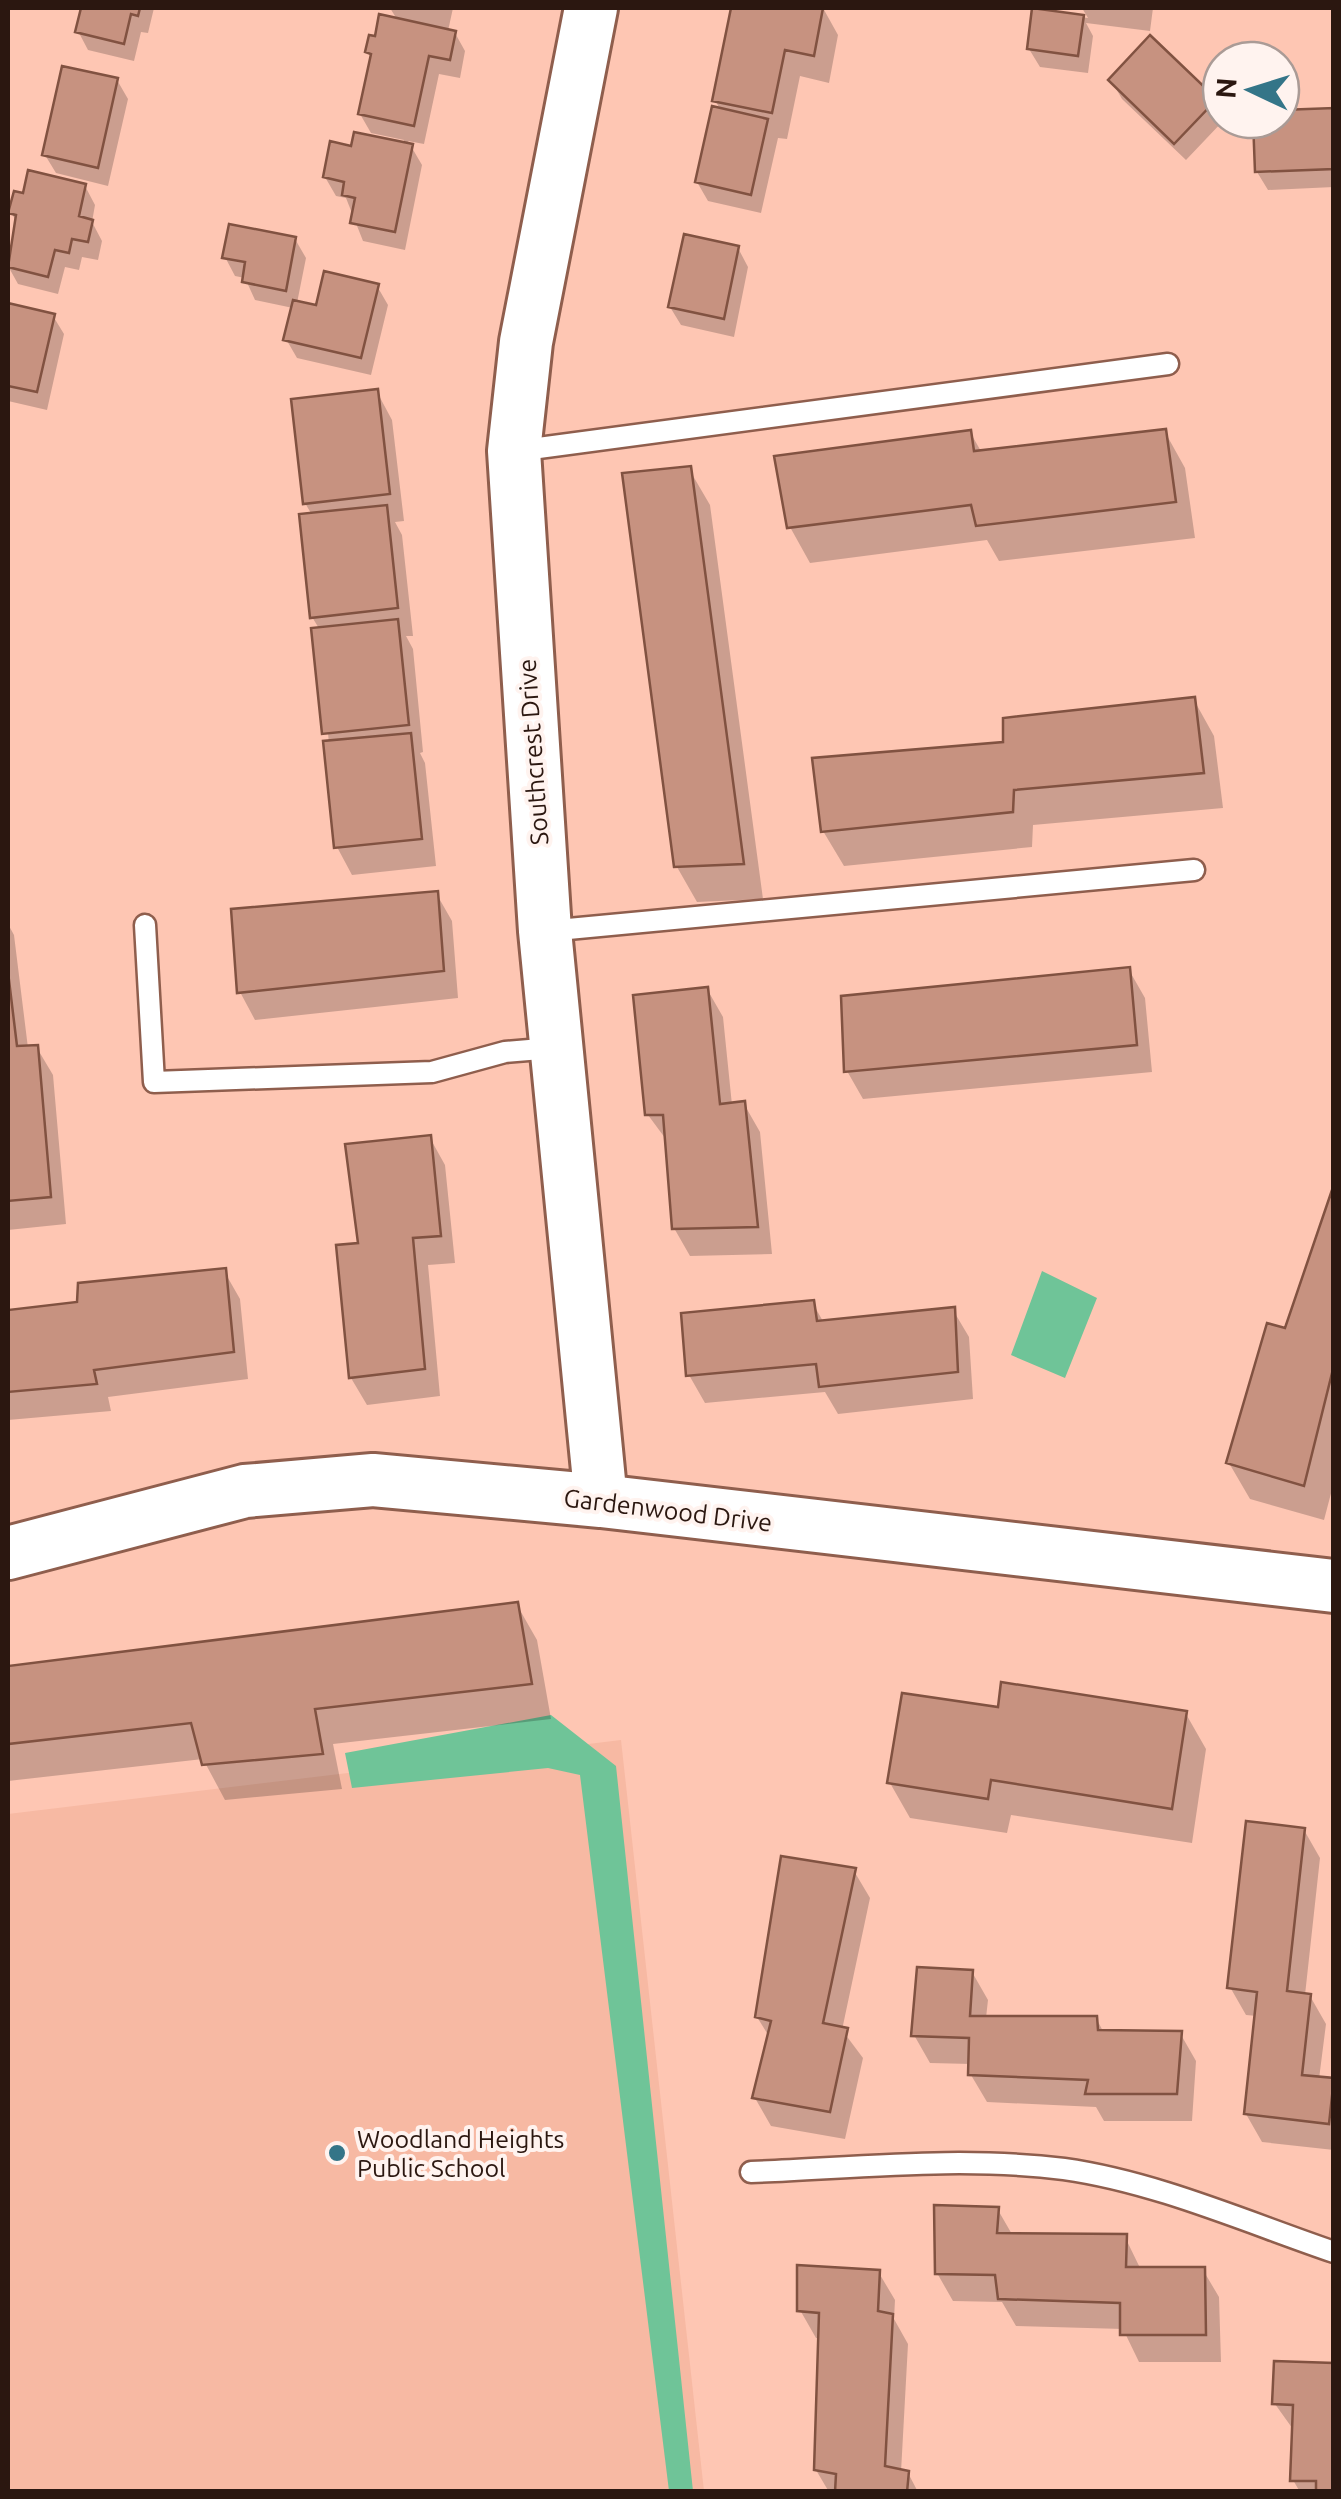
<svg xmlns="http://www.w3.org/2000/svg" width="1341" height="2499" viewBox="0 0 1341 2499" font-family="Ubuntu,sans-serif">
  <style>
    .built { fill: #f7b9a3 }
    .green { fill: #6fc498 }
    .shadow { fill: #0003 }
    .building { fill: #c79280; stroke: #815241; stroke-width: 2.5 }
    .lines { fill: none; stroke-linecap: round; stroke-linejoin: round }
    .service-casing { stroke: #8f5e4d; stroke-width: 25 }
    .tertiary-casing { stroke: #8f5e4d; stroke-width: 58 }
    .service { stroke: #fff; stroke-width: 20 }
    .tertiary { stroke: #fff; stroke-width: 52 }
    .poi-dot { fill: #347588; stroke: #fff3ef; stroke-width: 4 }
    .labels { text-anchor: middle; stroke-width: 8; stroke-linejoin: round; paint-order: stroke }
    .street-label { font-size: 25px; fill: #2b1710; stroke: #fff3ef }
    .poi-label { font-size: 25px; fill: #2b1710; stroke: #fff3ef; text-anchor: start }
  </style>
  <rect width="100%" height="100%" fill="#fec6b3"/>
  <!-- built -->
  <path class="built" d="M621,1740L704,2491H8V1814Z"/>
  <!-- green -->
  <path class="green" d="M1042,1271L1097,1298L1065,1378L1011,1355Z
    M551,1715L616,1766L693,2491H669L580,1775L548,1768L352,1788L345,1753Z"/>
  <!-- shadow -->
  <path class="shadow" d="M84,8H154L148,33L141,32L134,61L88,50L78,31Z
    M390,8H453L448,31L455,33L465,51L460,78L439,74L424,144L408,141L422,165L405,250L363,241L346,198L336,196L325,177L353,148L403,144L404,140L371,133L360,114L372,59L368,52L398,21Z
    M734,8H823L838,35L829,83L800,76L787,139L778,138L761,213L708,201L697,182L721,111L715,100Z
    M1082,8H1153L1150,31L1086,23L1093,36L1088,73L1040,67L1029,49L1034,11L1088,18Z
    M117,80L128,99L108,186L56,173L45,155Z
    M1111,80L1215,100L1224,120L1186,160L1122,99Z
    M1334,110V187L1268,190L1257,172L1255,120H1281V113Z
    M85,186L95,205L92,222L102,241L98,260L82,257L79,270L65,267L58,294L18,284L8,266L17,223L11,212L25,196Z
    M295,239L306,258L297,303L318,308L377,286L388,305L371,375L297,358L286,339L293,308L255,300L245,278L235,276L225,257Z
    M738,248L748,267L734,337L681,325L670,307Z
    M8,305L53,316L64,334L47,410L8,401Z
    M377,392L392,420L404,521L395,522L402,535L413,636H406L413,649L423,752L420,753L425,763L436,866L352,875L337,847L320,630L312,617V515L305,503Z
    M970,432L982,453L1165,432L1185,468L1195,538L999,561L987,540L810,563L790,527Z
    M689,469L710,505L763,899L697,902L677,867Z
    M1194,700L1214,736L1223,808L1033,825L1032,847L844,866L823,831L1006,744Z
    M436,893L452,921L458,998L255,1020L240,992Z
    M8,924L14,935L28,1048H37L53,1075L66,1224L8,1230Z
    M1129,970L1145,998L1152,1072L863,1099L847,1071Z
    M707,989L723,1017L732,1105L744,1104L760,1132L772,1254L690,1256L674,1228L668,1142L648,1115Z
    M430,1138L445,1165L455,1263L428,1265L440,1396L367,1405L351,1378L361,1245Z
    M1334,1193V1482L1324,1520L1250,1499L1229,1463L1286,1332Z
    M224,1271L240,1299L248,1379L108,1397L111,1411L8,1420V1312L80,1304Z
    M812,1302L824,1323L953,1310L969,1337L973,1399L838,1414L825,1392L705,1403L689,1375Z
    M517,1605L537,1640L551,1719L333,1744L342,1789L225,1800L203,1759L8,1781V1668Z
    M1000,1710L1186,1714L1206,1749L1192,1843L1011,1815L1007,1833L910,1818L890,1783Z
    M1304,1830L1320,1858L1305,1995L1310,1996L1326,2024L1319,2079L1334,2081V2150L1262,2142L1246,2114L1257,2016L1246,2015L1230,1987Z
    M854,1871L870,1898L842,2030L863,2058L845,2139L771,2126L755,2098L770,2038L757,2017Z
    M972,1972L988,2000L986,2018H1096L1104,2033H1180L1196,2061L1192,2121H1104L1096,2107L987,2102L971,2075V2064L930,2063L914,2035Z
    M998,2210L1013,2236L1125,2237L1141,2270H1203L1219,2297L1221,2362H1139L1123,2329L1016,2326L1002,2302L953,2301L937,2273Z
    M879,2273L895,2300L894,2319L908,2344L901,2472L908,2473L918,2492H829L816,2470L821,2338H816L800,2310Z
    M1276,2364L1334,2492H1300L1293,2480L1295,2432L1275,2404Z"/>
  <!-- building -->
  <path class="building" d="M81,8H140L138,16L131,14L124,44L75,32Z
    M731,8H823L814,56L785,50L772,113L712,101Z
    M1032,8L1084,15L1078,56L1027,49Z
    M379,14L456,31L450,60L429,56L414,126L358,114L371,54L365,52L369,35L375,36Z
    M1150,35L1217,99L1174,144L1108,80Z
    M62,66L118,78L98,168L42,155Z
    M712,106L768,119L751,195L695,182Z
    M1334,108V169L1255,172L1253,120H1281V110Z
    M354,132L413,144L395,232L350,223L355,198L342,195L344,182L323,177L330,141L351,146Z
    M28,170L86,184L79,216L93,220L88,242L72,239L69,253L55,250L48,277L8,267L16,215L8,213L14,191L23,193Z
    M229,224L296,237L286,291L242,282L245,262L222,258Z
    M684,234L739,246L724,319L668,307Z
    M324,271L379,284L361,358L283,340L293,300L316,305Z
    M8,303L55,314L37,392L8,386Z
    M378,389L390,494L303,504L291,399Z
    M1166,429L1176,502L976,526L971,505L787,528L774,456L971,430L974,451Z
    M691,466L744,864L674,867L622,473Z
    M387,505L398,608L310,618L299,514Z
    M398,619L409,725L322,734L311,628Z
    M1195,697L1204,773L1014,790L1013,812L821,832L812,758L1003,742V718Z
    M411,733L422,839L334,848L323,741Z
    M438,891L444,971L237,993L231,909Z
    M1130,967L1137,1045L844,1072L841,996Z
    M8,972L17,1046L38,1045L51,1197L8,1201Z
    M708,987L720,1104L745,1101L758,1227L672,1229L663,1115H645L633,995Z
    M431,1135L441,1236L413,1238L425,1369L349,1378L336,1245L358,1243L345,1144Z
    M1332,1190L1334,1365L1304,1486L1226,1463L1267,1323L1285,1328Z
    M226,1268L234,1352L94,1370L97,1384L8,1392V1310L77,1302L78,1283Z
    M814,1300L817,1321L955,1307L958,1372L819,1387L816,1364L686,1376L681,1313Z
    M518,1602L532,1684L315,1709L323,1754L202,1765L191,1723L8,1744V1666Z
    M1001,1682L1187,1711L1172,1809L991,1780L988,1799L887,1783L902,1693L998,1707Z
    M1246,1821L1305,1828L1287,1991L1311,1994L1302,2075L1334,2078L1329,2124L1244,2114L1257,1992L1227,1988Z
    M781,1856L856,1868L823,2023L848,2028L830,2112L752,2098L771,2021L755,2017Z
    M917,1967L973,1970L970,2016H1097L1098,2030L1182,2031L1177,2094H1085L1088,2080L968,2075L969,2038L911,2036Z
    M934,2205L999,2207L997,2233L1127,2234L1126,2267H1205L1206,2335H1120V2303L998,2299L995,2275L935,2274Z
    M797,2265L880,2270L878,2311L893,2314L885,2466L909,2471L907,2492H835L836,2474L814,2470L819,2313L797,2311Z
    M1274,2361L1334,2363V2492H1316V2481H1290L1293,2405L1272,2404Z"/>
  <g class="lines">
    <!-- service casing -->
    <g class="service-casing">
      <path id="service" d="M516,451L1168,364
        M145,925L154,1082L432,1072L505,1052L553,1048
        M547,931L1194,870
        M751,2172C854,2168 961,2156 1064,2169C1156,2182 1246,2222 1334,2252"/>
    </g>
    <!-- tertiary casing -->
    <g class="tertiary-casing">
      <path id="tertiary" d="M591,8L526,342L514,451L545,931L601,1501
        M8,1553L245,1491L373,1480L601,1501L1334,1586"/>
    </g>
    <!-- service -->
    <use href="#service" class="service"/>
    <!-- tertiary -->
    <use href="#tertiary" class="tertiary"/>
  </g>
  <!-- markers -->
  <circle class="poi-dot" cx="337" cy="2153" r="10"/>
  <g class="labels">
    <!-- street labels -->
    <g class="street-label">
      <text transform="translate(533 752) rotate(-94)" y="9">Southcrest Drive</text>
      <text transform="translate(668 1510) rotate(7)" y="9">Gardenwood Drive</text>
    </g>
    <!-- poi labels -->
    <g class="poi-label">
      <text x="357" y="2148">Woodland Heights<tspan x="357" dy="29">Public School</tspan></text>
    </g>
  </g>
  <!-- border -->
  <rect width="1341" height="2499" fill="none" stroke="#2b1710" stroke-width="20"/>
  <!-- north arrow -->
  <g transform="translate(1251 90) rotate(274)"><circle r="48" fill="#fff3ef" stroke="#aa9b96" stroke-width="2.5"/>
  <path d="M0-8L18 38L0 25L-18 38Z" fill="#347588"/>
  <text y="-15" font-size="28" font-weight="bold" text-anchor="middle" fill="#2b1710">N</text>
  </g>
</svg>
